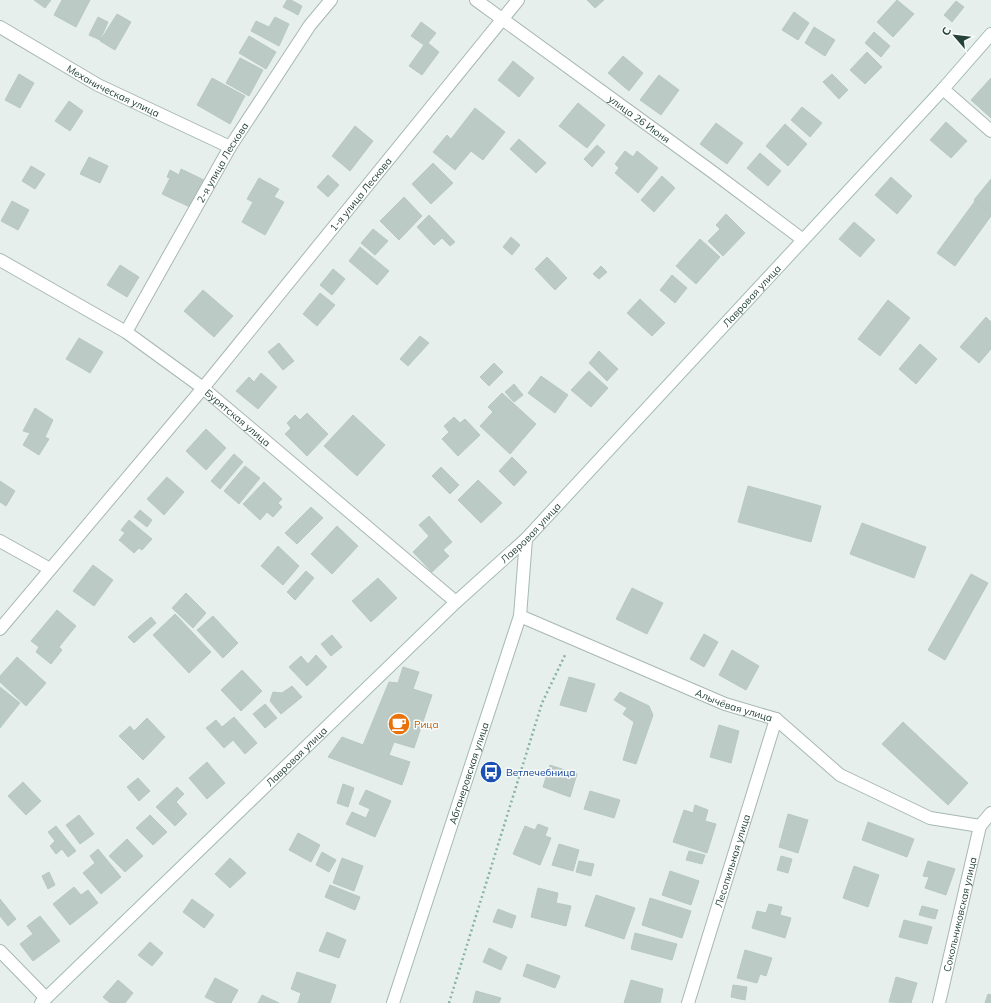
<svg xmlns="http://www.w3.org/2000/svg" width="991" height="1003" viewBox="0 0 991 1003" font-family="Mulish,sans-serif">
  <style>
    .building { fill: #bbcac4; stroke: #b8c9c2 }
    .lines { fill: none; stroke-linecap: round; stroke-linejoin: round }
    .street-casing { stroke: #a8b8b2; stroke-width: 14 }
    .secondary-casing { stroke: #a4bbb3; stroke-width: 14 }
    .path { stroke: #86b3a5; stroke-width: 2.5; stroke-dasharray: 2 3; stroke-linecap: butt }
    .street { stroke: #fff; stroke-width: 12 }
    .secondary { stroke: #fff; stroke-width: 12 }
    .labels { text-anchor: middle; stroke-width: 3; stroke-linejoin: round; paint-order: stroke }
    .street-label { font-size: 10px; fill: #24423a; stroke: #f7fbf9 }
    .food-label { font-size: 10px; fill: #c56008; stroke: #f7fbf9; text-anchor: start }
    .transit-label { font-size: 10px; fill: #164399; stroke: #f7fbf9; text-anchor: start }
  </style>
  <rect width="100%" height="100%" fill="#e6efeb"/>
  <!-- building -->
  <path class="building" d="M34,0H51L45,8Z
    M62,0H90L76,27L54,15Z
    M287,0H291L302,6L298,15L283,7Z
    M587,0H604L595,8Z
    M897,0L914,14L893,37L877,22Z
    M956,1L964,7L952,22L944,15Z
    M794,12L809,23L798,40L782,30Z
    M117,14L131,22L115,50L100,41Z
    M98,17L108,22L100,40L89,35Z
    M275,17L289,24L279,46L251,31L256,21L269,27Z
    M421,22L436,33L428,43L439,52L422,75L409,66L424,45L411,36Z
    M814,27L835,40L825,56L805,43Z
    M874,32L890,46L881,57L865,43Z
    M249,36L276,52L266,69L239,53Z
    M867,52L882,67L865,84L850,70Z
    M623,56L643,73L629,91L608,73Z
    M240,58L263,70L249,96L226,83Z
    M513,61L534,78L519,97L498,80Z
    M19,74L34,83L20,108L5,100Z
    M832,74L848,90L839,99L823,82Z
    M659,75L679,90L661,115L640,100Z
    M212,78L245,96L230,124L197,105Z
    M991,78V118L971,100Z
    M69,101L83,111L70,131L55,121Z
    M578,103L605,125L587,148L559,126Z
    M802,107L822,123L810,137L791,120Z
    M475,108L505,132L483,160L471,151L455,170L433,152L447,135L451,139Z
    M946,122L967,141L951,158L930,140Z
    M716,123L743,143L727,164L700,144Z
    M785,124L807,144L788,166L766,146Z
    M355,126L373,141L350,171L332,156Z
    M519,139L546,163L536,173L510,149Z
    M597,145L605,152L592,167L584,159Z
    M625,151L633,157L637,151L658,168L638,193L615,173L619,168L615,164Z
    M760,153L781,171L768,186L747,168Z
    M89,157L108,166L100,183L80,174Z
    M433,163L453,183L431,204L412,184Z
    M31,166L45,174L35,189L22,181Z
    M181,169L204,180L192,208L162,194L170,178L167,177L170,170L179,175Z
    M328,175L339,185L328,197L317,187Z
    M662,176L675,188L654,212L641,200Z
    M891,177L912,196L897,214L875,195Z
    M259,178L279,189L274,197L284,202L265,235L242,222L253,202L247,199Z
    M991,179V214L974,200Z
    M404,197L422,216L399,240L380,221Z
    M12,201L29,210L18,230L1,221Z
    M975,201L991,212V216L955,266L937,253Z
    M726,214L745,233L723,256L708,241L720,229L716,225Z
    M429,215L455,242L450,246L442,238L434,245L417,227Z
    M854,222L875,240L860,257L839,239Z
    M373,229L388,241L375,255L361,243Z
    M511,237L520,245L512,255L503,247Z
    M700,239L720,257L696,284L676,266Z
    M360,247L389,271L377,285L349,261Z
    M547,257L567,278L555,290L535,269Z
    M120,265L139,277L127,297L107,285Z
    M601,266L607,272L599,279L593,274Z
    M333,269L345,279L332,295L320,285Z
    M672,275L687,288L675,303L660,290Z
    M203,290L233,316L214,337L184,311Z
    M320,293L335,305L317,326L303,314Z
    M640,299L665,323L652,336L627,313Z
    M888,300L910,318L880,356L858,339Z
    M986,317L991,322V349L979,363L960,347Z
    M420,336L429,343L408,366L400,359Z
    M79,338L103,352L90,373L66,359Z
    M279,343L294,361L283,370L268,352Z
    M920,344L937,359L916,384L899,369Z
    M599,351L618,369L607,381L589,363Z
    M494,363L503,372L489,386L480,377Z
    M589,371L608,388L591,407L571,390Z
    M261,373L277,387L258,409L236,391L249,377L254,382Z
    M541,376L568,395L555,413L528,393Z
    M514,384L523,395L514,402L505,392Z
    M502,393L536,424L510,454L480,426L493,412L488,407Z
    M35,408L53,420L45,437L49,439L39,455L23,445L30,433L23,431Z
    M307,413L328,434L307,456L285,434L291,428L287,423L295,415L300,420Z
    M353,415L385,445L357,476L324,446Z
    M454,417L460,423L465,419L480,435L458,456L442,439L449,432L444,426Z
    M206,429L226,448L206,470L186,451Z
    M234,454L243,462L220,489L211,481Z
    M512,457L527,472L514,486L499,471Z
    M245,466L260,478L239,504L224,491Z
    M441,467L459,485L450,494L432,476Z
    M167,477L184,492L164,515L147,499Z
    M478,480L502,503L481,523L458,500Z
    M0,481L15,491L6,506L0,502Z
    M264,482L282,499L278,503L282,507L273,517L267,512L260,520L243,504Z
    M748,486L821,506L811,542L738,522Z
    M311,507L323,518L297,544L285,533Z
    M140,510L152,520L147,527L134,517Z
    M429,516L452,542L443,550L449,556L432,572L413,552L429,536L419,525Z
    M129,520L152,539L142,550L139,548L134,553L119,540L125,533L121,530Z
    M862,523L926,547L914,578L850,554Z
    M337,526L358,546L332,574L311,554Z
    M278,546L299,566L283,585L261,566Z
    M93,565L113,580L94,606L73,591Z
    M306,571L314,578L295,600L287,592Z
    M971,574L988,583L945,660L928,650Z
    M378,578L397,598L371,622L352,601Z
    M632,588L663,603L647,634L616,619Z
    M186,593L206,613L193,628L172,608Z
    M57,610L76,626L59,647L62,650L51,664L36,652L39,647L31,641Z
    M175,614L211,652L189,673L153,635Z
    M213,616L238,643L223,658L197,630Z
    M151,617L156,623L134,643L128,637Z
    M704,634L718,642L704,667L690,659Z
    M332,635L342,647L331,656L321,644Z
    M732,650L759,666L746,690L719,675Z
    M316,655L327,667L307,686L289,667L301,656L308,664Z
    M17,657L46,683L26,706L0,682V676Z
    M403,667L419,672L413,689L432,695L414,748L394,742L389,755L410,762L402,785L328,757L342,737L363,745L389,682L398,683Z
    M242,670L262,691L241,711L221,690Z
    M569,677L595,684L586,712L560,705Z
    M292,686L302,697L281,714L270,701L273,692L282,693Z
    M0,687L20,703L0,728Z
    M620,692L649,706L653,715L636,764L623,760L634,722L623,714L627,708L614,700Z
    M265,704L277,718L265,728L253,714Z
    M234,717L257,743L245,754L233,740L224,748L206,728L216,720L222,727Z
    M147,718L165,737L143,760L119,736L130,726L134,731Z
    M903,722L968,783L948,805L882,744Z
    M719,725L739,731L731,763L710,757Z
    M207,762L225,783L207,799L189,778Z
    M550,765L577,774L570,797L543,787Z
    M138,778L150,791L139,801L127,787Z
    M23,782L41,801L26,815L8,796Z
    M343,784L354,788L348,807L337,803Z
    M177,787L184,794L176,802L187,814L175,826L156,807Z
    M366,790L391,801L375,837L346,824L352,812L366,818L370,809L359,804Z
    M590,791L620,800L614,818L584,809Z
    M695,805L708,810L705,821L716,824L707,853L673,842L684,810L693,813Z
    M788,814L808,820L798,853L779,847Z
    M79,815L94,834L80,844L66,825Z
    M150,815L167,832L153,845L136,828Z
    M868,822L914,839L907,857L862,840Z
    M538,824L548,828L545,836L551,838L540,865L513,854L525,826L535,830Z
    M56,826L76,851L68,857L62,849L56,854L50,846L55,841L48,832Z
    M298,833L320,845L311,862L289,850Z
    M127,839L143,856L125,872L109,856Z
    M559,844L579,850L573,871L552,865Z
    M98,849L121,877L101,894L83,873L95,863L90,856Z
    M689,851L705,855L702,864L686,860Z
    M322,852L336,860L329,872L316,865Z
    M781,856L792,859L788,873L777,870Z
    M230,858L246,873L230,888L215,874Z
    M342,858L363,866L354,891L333,883Z
    M579,861L594,864L591,876L576,872Z
    M928,861L955,869L946,895L925,888L929,877L923,876Z
    M854,866L879,875L868,907L843,898Z
    M670,871L699,881L691,905L662,895Z
    M49,872L55,885L48,889L42,876Z
    M330,885L360,897L355,910L325,897Z
    M74,887L81,895L88,890L98,903L70,925L53,904Z
    M538,888L558,893L556,903L571,906L566,926L531,917Z
    M596,895L635,908L624,939L585,926Z
    M650,898L691,911L682,938L642,925Z
    M0,899L16,919L8,926L0,916Z
    M192,899L214,915L204,928L183,912Z
    M769,904L782,907L780,915L791,918L785,938L752,928L757,911L766,913Z
    M922,906L938,910L935,919L919,915Z
    M498,909L516,916L512,928L493,922Z
    M40,916L60,941L33,961L20,944L33,934L27,926Z
    M904,920L932,927L927,944L899,937Z
    M327,932L346,940L339,958L319,951Z
    M635,933L677,944L672,960L631,949Z
    M150,942L163,953L152,966L138,955Z
    M489,948L507,957L501,970L483,962Z
    M745,950L772,958L766,976L760,974L757,983L737,978Z
    M527,964L560,976L555,988L523,976Z
    M297,972L336,985L330,1003H298L301,993L291,989Z
    M896,977L917,983L911,1003L889,1002Z
    M215,978L238,990L231,1003H217L205,997Z
    M118,980L133,993L125,1003H110L103,997Z
    M631,980L663,989L660,1003H624Z
    M733,985L747,987L745,1000L731,997Z
    M476,991L501,998L499,1003H473Z
    M988,994L991,995V1003H985Z
    M262,995L279,1003H258Z"/>
  <g class="lines">
    <!-- street casing -->
    <g class="street-casing">
      <g id="street">
        <path id="s1" d="M476,0L714,173L802,239"/>
        <path id="s2" d="M0,27L98,85L230,147"/>
        <path d="M943,89L991,131"/>
        <path id="s3" d="M0,260L126,332L203,388L456,602"/>
        <path id="s4" d="M126,332L230,147L310,25L331,0"/>
        <path d="M0,541L50,569"/>
        <path id="s5" d="M520,616L725,704L776,719L840,775L930,818L980,826"/>
        <path id="s6" d="M0,629L203,388L518,0"/>
        <path d="M0,951L46,998"/>
        <path id="s7" d="M688,1003L776,719"/>
        <path id="s8" d="M939,1003L980,826L991,813"/>
      </g>
    </g>
    <!-- secondary casing -->
    <g class="secondary-casing">
      <g id="secondary">
        <path id="s9" d="M41,1003L456,602L526,539L943,89L991,34"/>
        <path id="s10" d="M393,1003L520,616L526,539"/>
      </g>
    </g>
    <!-- path -->
    <path class="path" d="M449,1003L542,703L566,653"/>
    <!-- street -->
    <use href="#street" class="street"/>
    <!-- secondary -->
    <use href="#secondary" class="secondary"/>
  </g>
  <!-- icons -->
  <defs>
    <g id="cafe-disc" transform="scale(1.15)"><circle r="9.5" fill="#e8710a" stroke="#f7fbf9"/><path d="M-5.5-4.5H6V0H3Q3 3.5 0 3.5H-2.5Q-5.5 3.5-5.5 0ZM3-3.2v2h1.7v-2ZM-6 4.5H4V6H-6Z" fill="#fff"/></g>
    <g id="bus-disc" transform="scale(1.15)"><circle r="9.5" fill="#1a4fb4" stroke="#f7fbf9"/><path d="M-5-6H5V4H4V6H2V4H-2V6H-4V4H-5ZM-3.5-4V0h7V-4ZM-3.5 1.2v1.5H-2V1.2ZM2 1.2v1.5H3.5V1.2Z" fill="#fff"/></g>
  </defs>
  <g fill-rule="evenodd">
    <use href="#cafe-disc" x="399" y="724"/>
    <use href="#bus-disc" x="491" y="772"/>
  </g>
  <g class="labels">
    <!-- street labels -->
    <g class="street-label">
      <text dy="4" stroke="none"><textPath href="#s2" startOffset="130">Механическая улица</textPath></text>
      <text dy="4" stroke="none"><textPath href="#s1" startOffset="202">улица 26 Июня</textPath></text>
      <text dy="4" stroke="none"><textPath href="#s4" startOffset="195">2-я улица Лескова</textPath></text>
      <text dy="4" stroke="none"><textPath href="#s6" startOffset="565">1-я улица Лескова</textPath></text>
      <text dy="4" stroke="none"><textPath href="#s9" startOffset="1003">Лавровая улица</textPath></text>
      <text dy="4" stroke="none"><textPath href="#s3" startOffset="286">Бурятская улица</textPath></text>
      <text dy="4" stroke="none"><textPath href="#s9" startOffset="679">Лавровая улица</textPath></text>
      <text dy="4" stroke="none"><textPath href="#s5" startOffset="232">Алычёвая улица</textPath></text>
      <text dy="4" stroke="none"><textPath href="#s9" startOffset="355">Лавровая улица</textPath></text>
      <text dy="4" stroke="none"><textPath href="#s10" startOffset="242">Абганеровская улица</textPath></text>
      <text dy="4" stroke="none"><textPath href="#s7" startOffset="149">Лесопильная улица</textPath></text>
      <text dy="4" stroke="none"><textPath href="#s8" startOffset="91">Сокольниковская улица</textPath></text>
    </g>
    <!-- food labels -->
    <g class="food-label">
      <text x="414" y="728">Рица</text>
    </g>
    <!-- transit labels -->
    <g class="transit-label">
      <text x="506" y="776">Ветлечебница</text>
    </g>
  </g>
  <!-- north arrow -->
  <g transform="translate(955 36) rotate(298)" stroke="#f7fbf9" stroke-width="3" paint-order="stroke">
  <path d="M0-3L7 15L0 10L-7 15Z" fill="#24423a"/>
  <text y="-6" font-size="11" font-weight="bold" text-anchor="middle" fill="#24423a">С</text>
  </g>
</svg>
